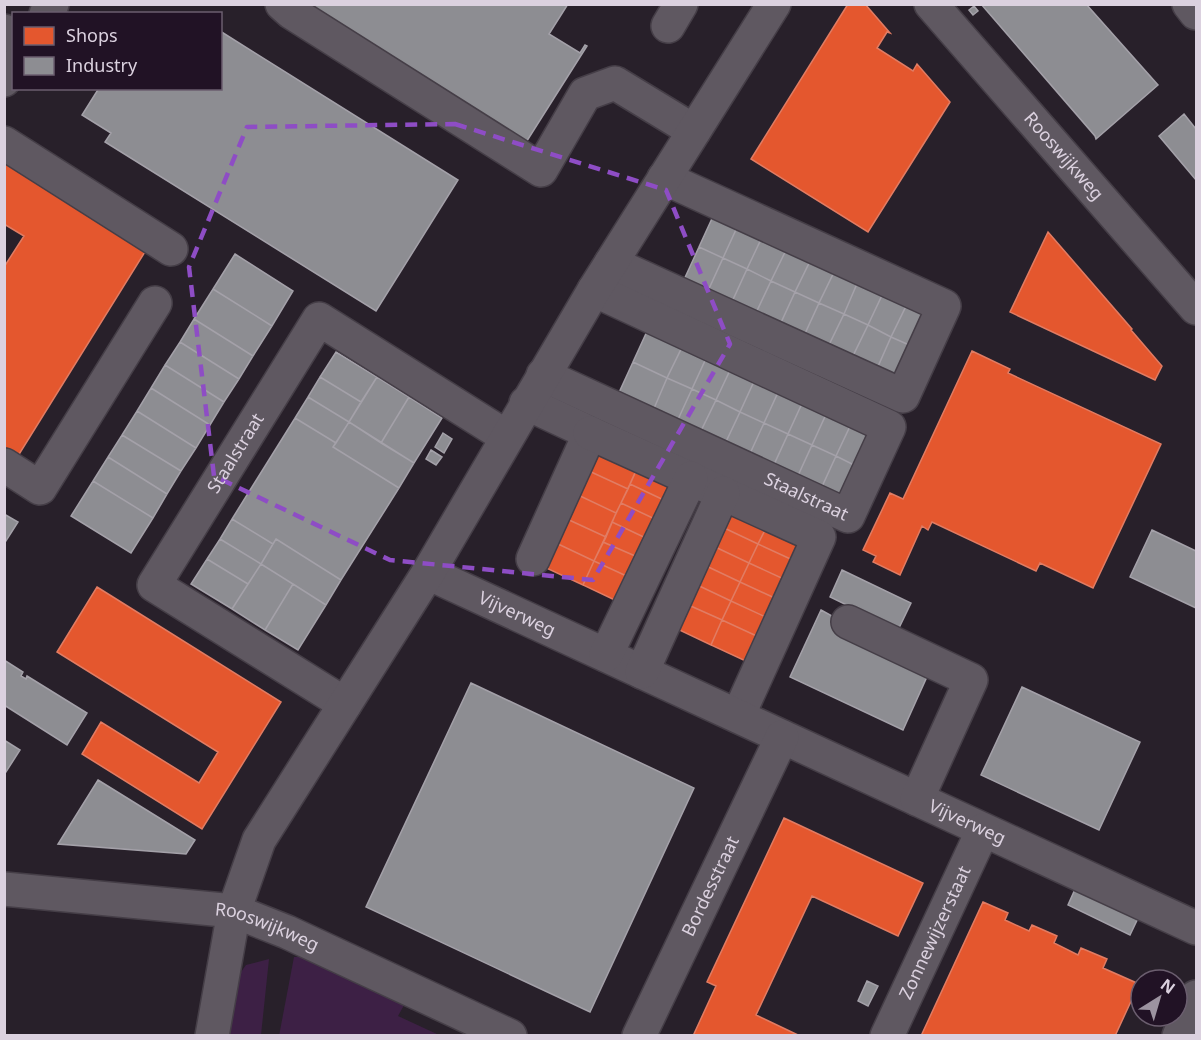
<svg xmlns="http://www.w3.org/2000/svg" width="1201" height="1040" viewBox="0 0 1201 1040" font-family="'Noto Sans',sans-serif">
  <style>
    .green { fill: #3d2045 }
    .shops { fill: #e4572e; stroke: #e17c63; stroke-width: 1.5 }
    .industry { fill: #8d8d92; stroke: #a4a1a9; stroke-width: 1.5 }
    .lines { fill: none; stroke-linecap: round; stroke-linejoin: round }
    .minor-casing { stroke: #453e47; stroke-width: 36 }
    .minor { stroke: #5f5861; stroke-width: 33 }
    .marked { fill: none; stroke: #8e4dc5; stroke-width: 4.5; stroke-dasharray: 12 8; stroke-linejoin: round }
    .labels { text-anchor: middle; stroke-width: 6; stroke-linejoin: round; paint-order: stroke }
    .street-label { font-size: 18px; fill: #dbd1df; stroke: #211225 }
  </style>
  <rect width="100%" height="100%" fill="#28202a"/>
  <!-- green -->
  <path class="green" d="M294,957H305L408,998L398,1016L439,1035L279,1036Z
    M269,959L261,1035L225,1036L236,979L246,965Z"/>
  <!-- shops -->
  <path class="shops" d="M848,4H865L890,33L887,32L877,48L913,71L917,64L950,102L868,232L751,159Z
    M8,160L148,247L18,456L4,448V267L24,236L4,224V164Z
    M1048,232L1132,329L1131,330L1162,366L1155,380L1010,312Z
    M972,351L1010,369L1008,373L1161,444L1093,588L1040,563L1036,571L932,522L928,530L922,526L900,575L873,562L876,556L863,550L890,493L903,499Z
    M601,446L639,464L628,489L589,471Z
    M639,464L678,482L668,502L630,484Z
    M589,471L628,489L616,513L578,495Z
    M630,484L668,502L659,521L621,503Z
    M578,495L616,513L606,537L567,519Z
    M621,503L659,521L650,540L612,522Z
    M729,506L768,524L758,544L720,526Z
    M567,519L606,537L594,561L556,543Z
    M612,522L650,540L642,559L603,542Z
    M768,524L806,541L797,562L758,544Z
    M720,526L758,544L749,563L711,545Z
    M603,542L642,559L633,579L594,561Z
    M556,543L594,561L583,585L544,567Z
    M758,544L797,562L788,581L749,563Z
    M711,545L749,563L740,582L702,564Z
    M594,561L633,579L621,603L583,585Z
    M749,563L788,581L779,600L740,582Z
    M702,564L740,582L731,601L693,583Z
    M740,582L779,600L770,619L731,601Z
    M693,583L731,601L722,620L684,603Z
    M97,587L281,702L202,829L82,754L101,722L199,783L218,752L57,652Z
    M731,601L770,619L761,638L722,620Z
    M684,603L722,620L711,645L673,627Z
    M722,620L761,638L750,663L711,645Z
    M784,818L923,883L898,936L812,896L756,1015L800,1036H693L716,986L707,982Z
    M983,902L1008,913L1005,920L1029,931L1032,925L1057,936L1054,943L1078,955L1081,948L1107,959L1103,968L1139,984L1115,1036H921Z"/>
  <!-- industry -->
  <path class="industry" d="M306,4H568L549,34L580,53L585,45L587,46L525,144Z
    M981,4H1086L1158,85L1096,139L1095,136Z
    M974,6L978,11L973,15L969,10Z
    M220,31L458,180L376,311L105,142L111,133L82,115L99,88H220Z
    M1184,114L1196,129V180L1159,136Z
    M715,212L739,223L723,258L699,247Z
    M739,223L763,235L747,269L723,258Z
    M763,235L788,246L771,281L747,269Z
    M788,246L812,257L795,292L771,281Z
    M699,247L723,258L707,293L683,282Z
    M235,254L293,291L272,326L213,289Z
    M812,257L836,268L819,303L795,292Z
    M723,258L747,269L731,304L707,293Z
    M836,268L859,279L844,314L819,303Z
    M747,269L771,281L755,315L731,304Z
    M859,279L884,291L868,325L844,314Z
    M771,281L795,292L779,327L755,315Z
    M213,289L272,326L253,356L194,319Z
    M884,291L908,302L891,337L868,325Z
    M795,292L819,303L803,338L779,327Z
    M908,302L932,313L916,348L891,337Z
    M819,303L844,314L827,349L803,338Z
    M844,314L868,325L851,360L827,349Z
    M194,319L253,356L239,379L180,342Z
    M868,325L891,337L876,371L851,360Z
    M649,327L684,343L667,378L633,362Z
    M891,337L916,348L900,383L876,371Z
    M180,342L239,379L224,402L165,365Z
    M684,343L708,354L692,389L667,378Z
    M336,352L377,377L361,402L320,377Z
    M708,354L732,366L716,400L692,389Z
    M633,362L667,378L652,413L617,397Z
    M165,365L224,402L210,425L151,388Z
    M732,366L756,377L740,412L716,400Z
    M320,377L361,402L349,422L308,397Z
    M377,377L409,397L381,443L349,422Z
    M756,377L780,388L764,423L740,412Z
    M667,378L692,389L676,424L652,413Z
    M151,388L210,425L196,448L137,411Z
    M780,388L804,399L788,434L764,423Z
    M692,389L716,400L699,435L676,424Z
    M308,397L349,422L336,443L295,418Z
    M409,397L442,418L414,463L381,443Z
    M804,399L828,410L812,445L788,434Z
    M716,400L740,412L724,446L699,435Z
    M828,410L852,422L836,456L812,445Z
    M137,411L196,448L181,471L122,435Z
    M740,412L764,423L748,458L724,446Z
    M295,418L336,443L333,447L399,488L341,580L276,539L273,544L232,519Z
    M349,422L414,463L399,488L333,447Z
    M852,422L876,432L860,468L836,456Z
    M764,423L788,434L772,469L748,458Z
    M443,433L452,439L444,453L435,447Z
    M788,434L812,445L796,480L772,469Z
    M122,435L181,471L167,494L108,457Z
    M812,445L836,456L820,491L796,480Z
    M431,450L442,457L436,465L426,459Z
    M836,456L860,468L844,502L820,491Z
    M108,457L167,494L153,518L93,481Z
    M93,481L153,518L131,553L71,516Z
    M4,514L18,522L4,544Z
    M232,519L273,544L261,564L220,539Z
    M1152,530L1196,551V608L1130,577Z
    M220,539L261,564L248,584L207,559Z
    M276,539L341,580L326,605L261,564Z
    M207,559L248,584L232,609L191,584Z
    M261,564L293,584L265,630L232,609Z
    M842,570L911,603L898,630L830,597Z
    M293,584L326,605L298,650L265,630Z
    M821,610L834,617L831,624L930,670L903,730L790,677Z
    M4,660L23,672L21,676L26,679L27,676L87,713L67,745L4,705Z
    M471,683L694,788L590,1012L366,907Z
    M1022,687L1140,742L1099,830L981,775Z
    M4,740L20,750L4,775Z
    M98,780L195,840L186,854L58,844Z
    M1076,887L1139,916L1130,935L1068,905Z
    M867,981L878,986L868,1006L858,1001Z"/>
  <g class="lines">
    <!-- minor casing -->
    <g class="minor-casing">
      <g id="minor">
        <path d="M282,4L291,12L541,170L585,94L615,83L694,131"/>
        <path id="s1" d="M931,4L1196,308"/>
        <path d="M1189,4L1196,13"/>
        <path d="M46,14L52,4"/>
        <path d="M668,26L681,4"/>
        <path d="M4,31L14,37"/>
        <path d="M4,80L14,66"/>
        <path d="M4,143L171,249"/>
        <path d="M611,263L903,396L944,306L664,178"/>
        <path id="s2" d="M543,375L848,516L889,427L594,290"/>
        <path d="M526,403L590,433L533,559"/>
        <path d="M590,433L819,537L738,716"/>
        <path d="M4,465L40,488L155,303"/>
        <path id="s3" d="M428,573L1196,928"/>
        <path d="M848,622L971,680L917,799"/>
        <path d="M606,655L691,478"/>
        <path d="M642,672L723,493"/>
        <path id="s4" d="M345,704L154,585L319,319L507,437"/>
        <path id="s5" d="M4,889L234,911L287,932L510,1036"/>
        <path d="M212,1036L234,911L259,840L428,573L594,290L774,4"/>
        <path id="s6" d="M639,1036L782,737"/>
        <path id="s7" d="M887,1036L983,830"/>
        <path d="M1179,1036L1196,997"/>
      </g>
    </g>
    <!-- minor -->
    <use href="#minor" class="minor"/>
  </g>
  <!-- marked area -->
  <path class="marked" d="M455,124L666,190L730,344L593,580L390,560L214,476L189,267L247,127Z"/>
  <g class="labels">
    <!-- street labels -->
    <g class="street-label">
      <text dy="6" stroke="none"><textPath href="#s1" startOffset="202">Rooswijkweg</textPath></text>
      <text dy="6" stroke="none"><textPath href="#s4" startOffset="380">Staalstraat</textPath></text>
      <text dy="6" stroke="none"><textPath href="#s2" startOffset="290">Staalstraat</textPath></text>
      <text dy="6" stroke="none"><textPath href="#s3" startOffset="98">Vijverweg</textPath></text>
      <text dy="6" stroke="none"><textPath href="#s3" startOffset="594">Vijverweg</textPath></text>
      <text dy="6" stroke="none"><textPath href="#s6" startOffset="166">Bordesstraat</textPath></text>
      <text dy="6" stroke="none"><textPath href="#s5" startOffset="267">Rooswijkweg</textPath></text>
      <text dy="6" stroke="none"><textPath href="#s7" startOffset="114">Zonnewijzerstaat</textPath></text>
    </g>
  </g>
  <!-- border -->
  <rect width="1201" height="1040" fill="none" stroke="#dbd1df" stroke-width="12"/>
  <!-- legend -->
  <rect x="12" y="12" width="210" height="78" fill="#211225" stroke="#6b5e6f" stroke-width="1.5"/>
  <rect x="24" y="27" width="30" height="18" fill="#e4572e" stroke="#6b5e6f" stroke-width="1.5"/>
  <text x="66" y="42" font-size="18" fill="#dbd1df">Shops</text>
  <rect x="24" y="57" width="30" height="18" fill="#8d8d92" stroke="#6b5e6f" stroke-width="1.5"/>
  <text x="66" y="72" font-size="18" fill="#dbd1df">Industry</text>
  <!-- north arrow -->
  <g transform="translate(1159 998) rotate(37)"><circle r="28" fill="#211225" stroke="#6b5e6f" stroke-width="1.5"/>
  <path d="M0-4.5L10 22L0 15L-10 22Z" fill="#9c93a0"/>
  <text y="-9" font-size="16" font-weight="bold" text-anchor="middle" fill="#dbd1df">N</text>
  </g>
</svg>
